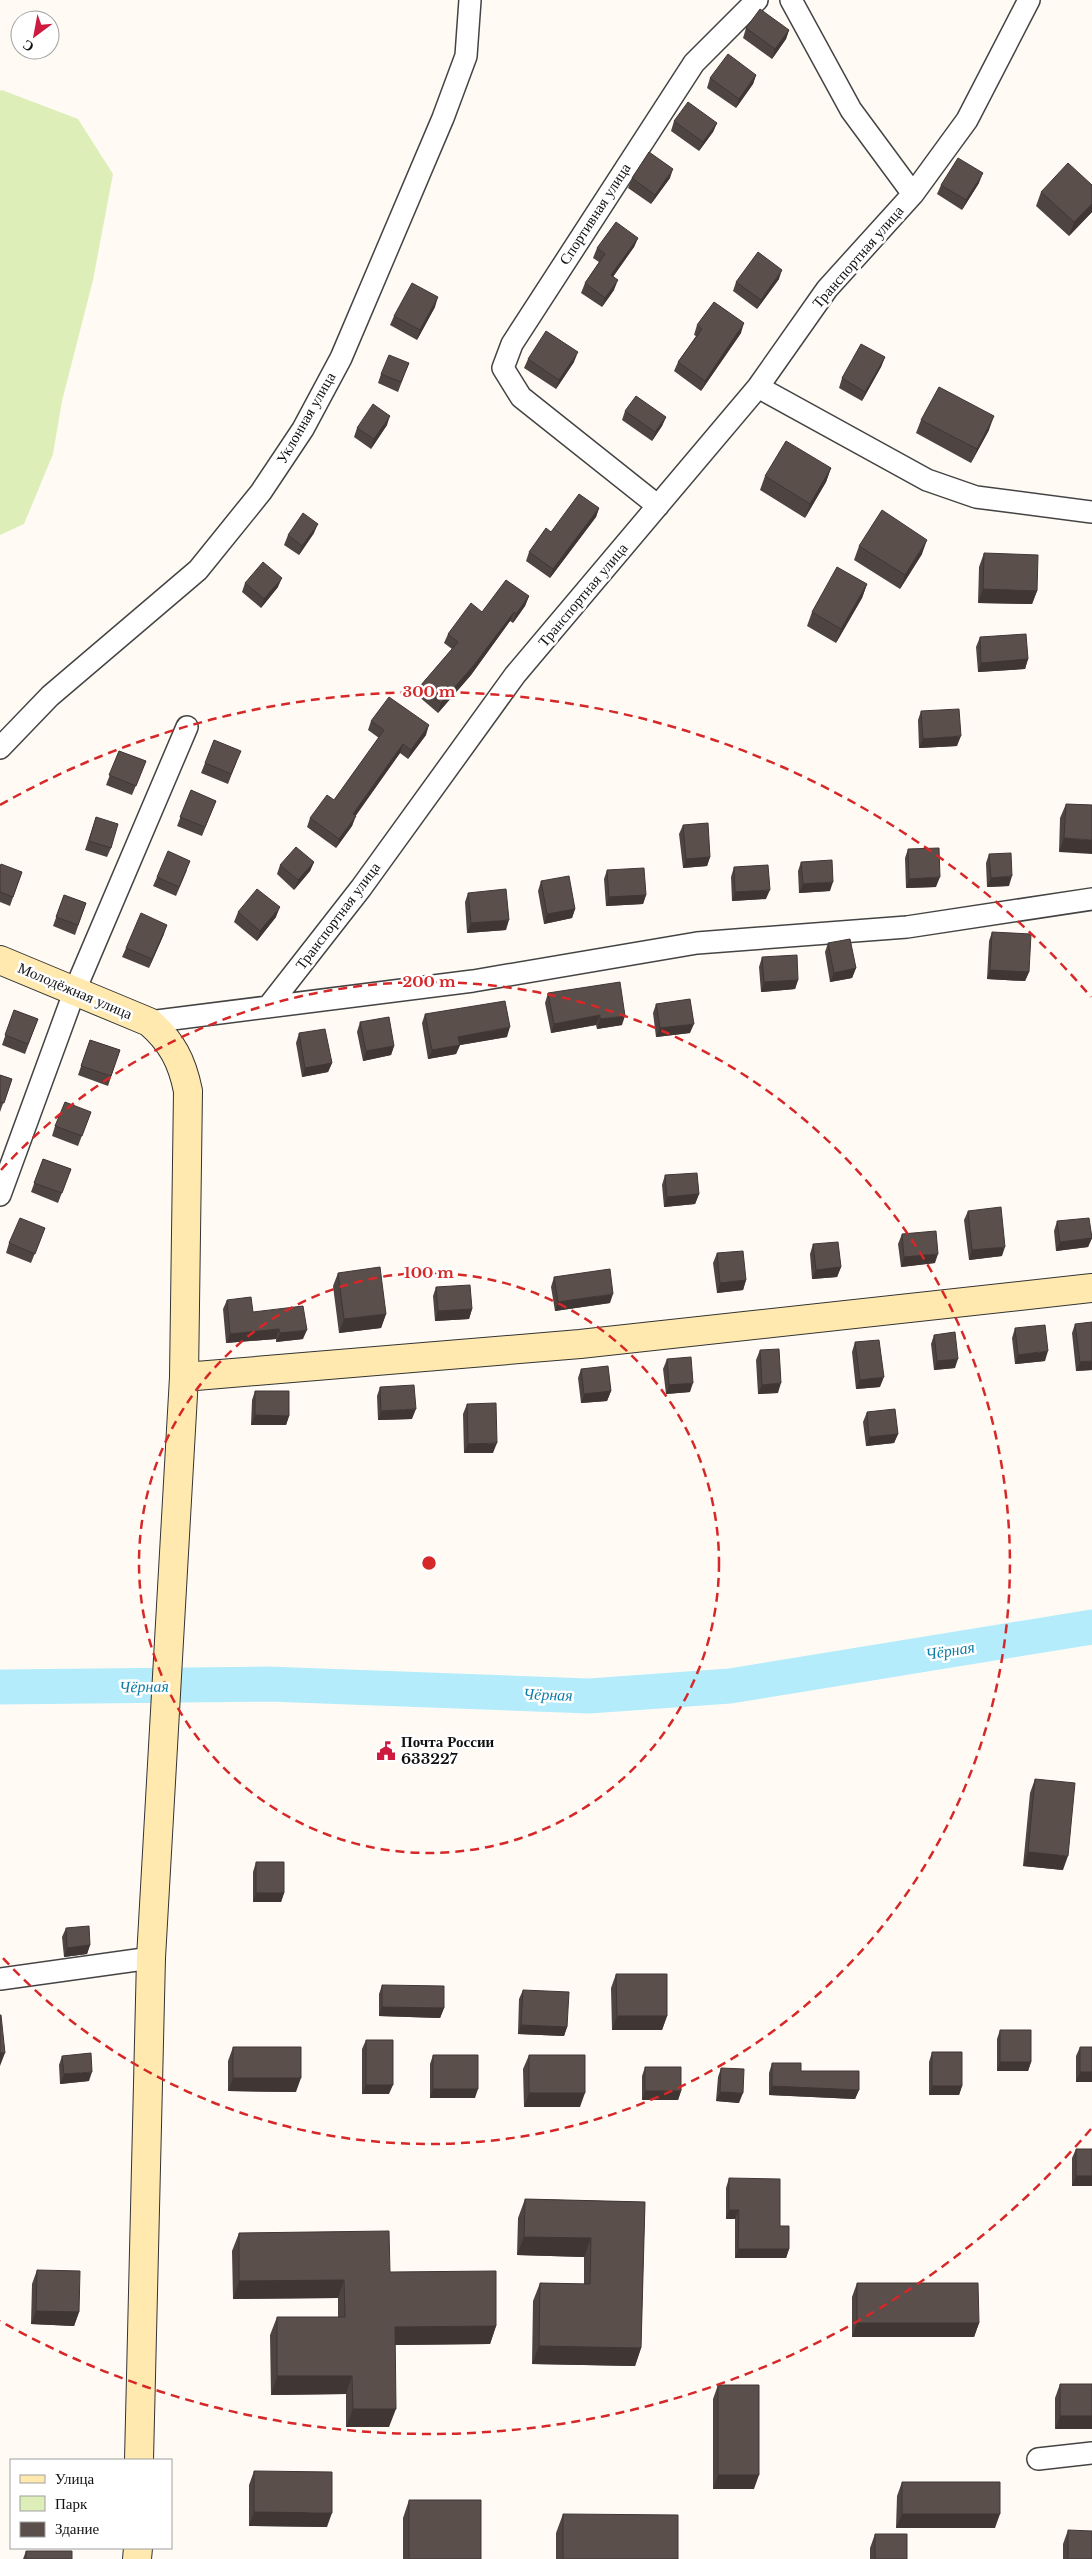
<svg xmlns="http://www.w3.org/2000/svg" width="1092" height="2559" viewBox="0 0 1092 2559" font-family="'Libre Baskerville',serif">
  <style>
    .green { fill: #ddeeb9 }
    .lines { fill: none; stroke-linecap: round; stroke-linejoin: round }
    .river { stroke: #b4ecfb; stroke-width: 35 }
    .street-casing { stroke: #444; stroke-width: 24 }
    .secondary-casing { stroke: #333; stroke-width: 30 }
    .street { stroke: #fff; stroke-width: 21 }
    .secondary { stroke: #ffe9af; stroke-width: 28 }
    .wall { fill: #4e4441 }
    .shaded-wall { fill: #403735 }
    .building { fill: #5b4f4c; stroke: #403735 }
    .ring { fill: none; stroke: #d62828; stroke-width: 2.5; stroke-dasharray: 9 6 }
    .labels { text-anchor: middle; stroke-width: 5; stroke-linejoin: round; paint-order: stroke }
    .street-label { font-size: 15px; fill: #111; stroke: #fff }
    .poi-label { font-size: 15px; font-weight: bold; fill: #111; stroke: #fff; text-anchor: start }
    .water-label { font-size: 16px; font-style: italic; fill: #0d7da8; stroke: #fff }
    .centre { fill: #d62828; stroke: #fff; stroke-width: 2.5 }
    .ring-label { font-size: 15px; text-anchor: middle; font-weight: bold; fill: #d62828; stroke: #fff; stroke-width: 5; stroke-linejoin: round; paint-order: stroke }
  </style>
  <rect width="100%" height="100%" fill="#fffbf4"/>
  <!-- green -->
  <path class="green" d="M2,90L78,119L113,174L93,280L62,401L53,454L24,524L0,535V91Z"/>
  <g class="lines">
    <!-- river -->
    <path class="river" d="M0,1687L268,1684L589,1696L730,1686L1092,1627"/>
    <!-- street casing -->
    <g class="street-casing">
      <path id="street" d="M791,0L851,110L913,194
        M758,387L927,480L976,497L1092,512
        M658,506L521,397L503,368L512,344L694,63L757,0
        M0,748L50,696L198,570L261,492L303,429L341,358L443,118L466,56L470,0
        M268,1007L361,888L515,675L758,387L827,289L913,194L967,120L1029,0
        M149,1022L473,981L697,943L907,927L1092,899
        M0,1195L75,990L187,727
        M0,1979L151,1958
        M1038,2459L1092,2453"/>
    </g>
    <!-- secondary casing -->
    <g class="secondary-casing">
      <path id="secondary" d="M0,960L149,1022C172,1042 182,1061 188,1091L184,1377L151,1958L139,2460
        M184,1377L580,1344L1092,1288
        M137,2559L138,2548"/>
    </g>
    <!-- street -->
    <use href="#street" class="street"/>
    <!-- secondary -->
    <use href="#secondary" class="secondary"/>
  </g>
  <!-- wall -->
  <path class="wall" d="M746,28L789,30L786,39L772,59L743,38Z
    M756,75L753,84L736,108L707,88L710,78Z
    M674,121L717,123L713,132L699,151L671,131Z
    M632,178H670L651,204L628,188Z
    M979,183L962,210L937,194L941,185Z
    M1092,185V212L1069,236L1036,206L1041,192Z
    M638,238L634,247L613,277L614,290L602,307L581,293L585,283L599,262L593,258L597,248Z
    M779,279L757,309L733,291L736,282Z
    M435,307L417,340L390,325L394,316Z
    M697,325L741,333L701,391L674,371L678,362L696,336L694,335Z
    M885,357L881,367L862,401L839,388L842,378Z
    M528,359L574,362L556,389L524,368Z
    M409,363L398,392L378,383L381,374Z
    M625,411L666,417L662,426L652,441L622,420Z
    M921,420L989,430L971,463L916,433Z
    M387,425L371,449L354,437L357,428Z
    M831,468L826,482L805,518L760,490L765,476Z
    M599,508L596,517L550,578L526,561L529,552L551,532Z
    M314,533L299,555L284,545L288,535Z
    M859,546L922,554L900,589L854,560Z
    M984,553L1037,591L1032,604L978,603L979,567Z
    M245,583L278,587L261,608L242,592Z
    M867,584L862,598L836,643L807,626L812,612Z
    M529,596L525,606L513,623L510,621L471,675L438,713L417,695L421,685L452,649L444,643L448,634L482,612Z
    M980,637L1028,659L1025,669L978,672L976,647Z
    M921,711L957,746L919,748L918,720Z
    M371,721L426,735L408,759L400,753L355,816L352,826L336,848L307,827L310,818L334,800L379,738L368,730Z
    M119,751L146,761L132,795L106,785Z
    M237,761L228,784L201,773L205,763Z
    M191,790L216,801L202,836L177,826Z
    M1066,804L1092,805L1059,852L1060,818Z
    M96,817L111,848L107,857L85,850Z
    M683,825L710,857L707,866L683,868L679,834Z
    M908,849L936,887L906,888L905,858Z
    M989,854L1009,886L987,887L986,863Z
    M314,862L310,871L294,890L277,874L280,865Z
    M801,862L830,891L799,893L798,871Z
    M0,867L22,872L10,906L0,902Z
    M734,867L766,899L732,901L731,877Z
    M187,870L176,896L153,886L157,877Z
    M607,870L646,895L643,904L606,906L604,879Z
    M541,881L575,909L572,918L544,924L538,891Z
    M468,893L506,930L467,933L465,902Z
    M64,895L86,903L75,935L53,926Z
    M238,912L276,917L257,941L234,922Z
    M992,932L1029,972L1025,981L987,979L989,941Z
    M164,934L149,968L122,957L126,948Z
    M828,943L856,968L852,978L830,982L825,952Z
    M762,957L798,980L795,989L761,992L759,967Z
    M548,993L622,1025L597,1029L596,1025L551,1033L545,1003Z
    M656,1004L690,1033L656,1037L653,1013Z
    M14,1010L38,1019L25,1054L2,1045Z
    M425,1014L507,1037L460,1045L456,1054L428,1059L422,1023Z
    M360,1022L394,1046L391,1055L363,1061L357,1032Z
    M299,1033L332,1063L328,1072L302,1077L296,1043Z
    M90,1040L120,1050L108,1086L78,1075Z
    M0,1075L12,1079L0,1112Z
    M91,1112L78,1146L52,1136L55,1126Z
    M43,1159L71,1169L58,1203L31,1192Z
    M665,1175L699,1194L695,1204L664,1207L662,1185Z
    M968,1211L1002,1256L969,1260L964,1220Z
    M1057,1221L1092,1238L1088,1247L1056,1251L1054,1231Z
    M45,1228L31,1263L6,1253L9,1243Z
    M902,1234L935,1263L901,1267L898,1244Z
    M813,1244L841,1267L837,1277L812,1279L810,1254Z
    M717,1253L746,1280L743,1290L717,1293L713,1263Z
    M338,1273L386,1314L381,1328L339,1333L333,1286Z
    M554,1277L610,1303L555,1311L551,1287Z
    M436,1287L472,1309L469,1319L435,1321L433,1296Z
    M227,1300L253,1312L303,1339L276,1342V1339L226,1343L223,1309Z
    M1075,1324L1092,1370L1076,1371L1072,1333Z
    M1015,1328L1045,1361L1015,1364L1012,1338Z
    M934,1335L955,1368L934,1370L931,1344Z
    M855,1342L880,1387L856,1389L852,1352Z
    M760,1350L778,1393L758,1394L756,1360Z
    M667,1359L690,1392L666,1394L663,1369Z
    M581,1369L611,1391L607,1401L581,1403L578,1378Z
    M380,1387L412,1419L378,1420L377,1396Z
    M255,1391L289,1416L286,1425H251L252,1400Z
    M467,1404L493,1453H464L463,1414Z
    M867,1412L898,1434L894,1443L866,1446L863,1422Z
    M1035,1779L1063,1870L1023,1866L1030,1793Z
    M256,1862L284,1893L281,1902H253V1872Z
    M66,1928L90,1945L87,1954L64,1957L62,1937Z
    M616,1974L667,2016L662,2030H612L611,1988Z
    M382,1985L444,2008L440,2018L379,2016V1994Z
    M523,1990L567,2027L564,2036L518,2034L519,1999Z
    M1000,2030L1031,2062L1028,2071H997V2039Z
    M366,2040L389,2094H362V2049Z
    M233,2047L296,2092L228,2091V2061Z
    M1080,2047H1092V2082H1076V2056Z
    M932,2052L962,2086L959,2095H929V2062Z
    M433,2055L475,2098H430V2064Z
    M529,2055L580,2107H524L523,2069Z
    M62,2056L89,2081L60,2084L59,2065Z
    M772,2063L801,2071L859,2090L855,2099L769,2095V2073Z
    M645,2067L681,2091L678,2100H642V2076Z
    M721,2068L739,2103L716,2101L718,2077Z
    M1076,2149H1092V2186H1072V2158Z
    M729,2178L780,2226L789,2249L786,2258H735V2219H726V2188Z
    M525,2199L645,2202L641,2348L635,2366L532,2364L533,2301L540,2283L584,2284V2257L517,2255L518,2218Z
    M239,2233L390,2272L496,2326L490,2344L395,2345L389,2427H346V2394L271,2395L270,2335L277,2317H338V2298L233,2299L232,2251Z
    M37,2270L79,2312L74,2326L31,2324L32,2284Z
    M857,2283L979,2323L974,2337H852V2297Z
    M1060,2384H1092L1055,2429V2398Z
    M718,2385L754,2489H713V2399Z
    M254,2471L327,2527L249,2526V2485Z
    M902,2482L995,2528H896L897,2496Z
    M409,2500L481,2559H403V2518Z
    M563,2514L678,2559H556V2533Z
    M1068,2530L1092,2559H1063V2544Z
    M875,2534L907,2559H870V2548Z
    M26,2551L72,2559H23Z"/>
  <!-- shaded-wall -->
  <path class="shaded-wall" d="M789,30L786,39L772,59L775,49Z
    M756,75L753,84L736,108L739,99Z
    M717,123L713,132L699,151L703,142Z
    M673,169L670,178L651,204L655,195Z
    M983,173L979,183L962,210L966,200Z
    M1092,204V212L1069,236L1074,222Z
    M638,238L634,247L607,285L611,275Z
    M782,270L779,279L757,309L761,300Z
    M618,280L614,290L602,307L605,298Z
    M438,297L435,307L417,340L420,330Z
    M744,323L741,333L701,391L705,381Z
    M578,352L574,362L556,389L559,380Z
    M885,357L881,367L862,401L865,392Z
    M390,416L387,425L371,449L374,439Z
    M994,416L989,430L971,463L977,449Z
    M666,417L662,426L652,441L655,432Z
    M831,468L826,482L805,518L810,504Z
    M599,508L596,517L550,578L553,569Z
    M318,524L314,533L299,555L302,546Z
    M927,540L922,554L900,589L905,575Z
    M282,578L278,587L261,608L264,599Z
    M867,584L862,598L836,643L841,629Z
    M983,589L1037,591L1032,604L978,603Z
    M529,596L525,606L513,623L516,614Z
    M514,612L510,621L471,675L438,713L441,703Z
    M1028,659L1025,669L978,672L981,663Z
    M429,725L426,735L408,759L411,750Z
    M961,736L957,746L919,748L923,739Z
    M403,744L400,753L350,824L353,814Z
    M356,816L352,826L336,848L339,839Z
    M1064,838L1092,840V854L1059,852Z
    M710,857L707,866L683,868L686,859Z
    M314,862L310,871L294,890L298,880Z
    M1012,876L1009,886L987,887L991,878Z
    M940,877L936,887L906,888L909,879Z
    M833,882L830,891L799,893L803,884Z
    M770,890L766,899L732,901L735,892Z
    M646,895L643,904L606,906L609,897Z
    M280,907L276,917L257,941L260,931Z
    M575,909L572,918L544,924L547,914Z
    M509,920L506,930L467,933L471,923Z
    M167,925L164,934L149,968L152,959Z
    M856,968L852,978L830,982L834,973Z
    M990,970L1029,972L1025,981L987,979Z
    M798,980L795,989L761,992L764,982Z
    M600,1015L596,1025L551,1033L554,1024Z
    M625,1016L622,1025L597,1029L600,1019Z
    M694,1024L690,1033L656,1037L660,1028Z
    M510,1027L507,1037L460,1045L456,1054L428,1059L432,1050L458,1037Z
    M394,1046L391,1055L363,1061L366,1051Z
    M332,1063L328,1072L302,1077L305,1068Z
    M699,1194L695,1204L664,1207L667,1197Z
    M1092,1238L1088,1247L1056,1251L1060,1242Z
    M1005,1247L1002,1256L969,1260L972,1250Z
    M938,1254L935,1263L901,1267L904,1257Z
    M841,1267L837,1277L812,1279L816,1270Z
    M746,1280L743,1290L717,1293L720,1283Z
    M613,1294L610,1303L555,1311L558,1302Z
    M472,1309L469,1319L435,1321L438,1311Z
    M386,1314L381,1328L339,1333L344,1319Z
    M279,1329L276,1339L226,1343L230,1334Z
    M307,1330L303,1339L276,1342L280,1333Z
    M1048,1351L1045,1361L1015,1364L1018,1355Z
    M958,1359L955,1368L934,1370L937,1361Z
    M1092,1361V1370L1076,1371L1080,1362Z
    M884,1377L880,1387L856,1389L860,1380Z
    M693,1383L690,1392L666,1394L669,1385Z
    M781,1383L778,1393L758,1394L762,1385Z
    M611,1391L607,1401L581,1403L584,1394Z
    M416,1409L412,1419L378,1420L381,1411Z
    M255,1415L289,1416L286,1425H251Z
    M898,1434L894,1443L866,1446L869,1437Z
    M497,1443L493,1453H464L468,1444Z
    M1028,1852L1068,1856L1063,1870L1023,1866Z
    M256,1893H284L281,1902H253Z
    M90,1945L87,1954L64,1957L67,1948Z
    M382,2007L444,2008L440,2018L379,2016Z
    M617,2016H667L662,2030H612Z
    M521,2025L567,2027L564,2036L518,2034Z
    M0,2053H5L0,2066Z
    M1000,2062H1031L1028,2071H997Z
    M92,2072L89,2081L60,2084L64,2074Z
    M1080,2072H1092V2082H1076Z
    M233,2078H301L296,2092L228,2091Z
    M366,2085H393L389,2094H362Z
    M772,2086L859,2090L855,2099L769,2095Z
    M932,2086H962L959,2095H929Z
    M433,2089H478L475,2098H430Z
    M645,2091H681L678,2100H642Z
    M720,2092L743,2093L739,2103L716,2101Z
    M529,2093H585L580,2107H524Z
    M1076,2176H1092V2186H1072Z
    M729,2210H739L735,2219H726Z
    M524,2237L591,2238L584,2257L517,2255Z
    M738,2249H789L786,2258H735Z
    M344,2280L338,2298L233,2299L239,2281Z
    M36,2311L79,2312L74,2326L31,2324Z
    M857,2323H979L974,2337H852Z
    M496,2326L490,2344L388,2345L395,2327Z
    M539,2346L641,2348L635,2366L532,2364Z
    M277,2376H352L346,2394L271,2395Z
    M353,2409H396L389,2427H346Z
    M1060,2416H1092V2429H1055Z
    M718,2475H759L754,2489H713Z
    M254,2512L332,2513L327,2527L249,2526Z
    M902,2514H1000L995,2528H896Z"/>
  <!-- building -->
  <path class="building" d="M760,9L789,30L775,49L746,28Z
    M728,54L756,75L739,99L710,78Z
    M688,102L717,123L703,142L674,121Z
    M649,152L673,169L655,195L632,178Z
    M958,158L983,173L966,200L941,185Z
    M1068,163L1092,185V204L1074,222L1041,192Z
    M616,222L638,238L611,275L618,280L605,298L585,283L605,254L597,248Z
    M758,252L782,270L761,300L736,282Z
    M412,283L438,297L420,330L394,316Z
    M714,302L744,323L705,381L678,362L702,329L697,325Z
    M546,331L578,352L559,380L528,359Z
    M861,344L885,357L865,392L842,378Z
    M389,355L409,363L401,382L381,374Z
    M939,387L994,416L977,449L921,420Z
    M636,396L666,417L655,432L625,411Z
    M373,404L390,416L374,439L357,428Z
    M786,441L831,468L810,504L765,476Z
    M579,494L599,508L553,569L529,552L546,528L551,532Z
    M882,510L927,540L905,575L859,546Z
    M303,513L318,524L302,546L288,535Z
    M984,553L1038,555L1037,591L983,589Z
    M263,562L282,578L264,599L245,583Z
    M837,567L867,584L841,629L812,612Z
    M506,580L529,596L516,614L514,612L474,665L441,703L421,685L458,642L448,634L471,603L482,612Z
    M1026,634L1028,659L981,663L980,637Z
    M389,697L429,725L411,750L403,744L353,814L356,816L339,839L310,818L327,795L334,800L384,730L371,721Z
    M959,709L961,736L923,739L921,711Z
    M214,740L241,751L231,774L205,763Z
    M119,751L146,761L136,786L109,775Z
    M191,790L216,801L205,827L180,817Z
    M1066,804L1092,805V840L1064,838Z
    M96,817L118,824L111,848L89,841Z
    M708,823L710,857L686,859L683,825Z
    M296,847L314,862L298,880L280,865Z
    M939,848L940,877L909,879L908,849Z
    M168,851L190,861L179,887L157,877Z
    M1011,853L1012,876L991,878L989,854Z
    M832,860L833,882L803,884L801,862Z
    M1,864L22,872L13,897L0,892V867Z
    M768,865L770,890L735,892L734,867Z
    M644,868L646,895L609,897L607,870Z
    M569,876L575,909L547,914L541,881Z
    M257,889L280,907L260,931L238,912Z
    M506,889L509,920L471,923L468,893Z
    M64,895L86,903L78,925L56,917Z
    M141,913L167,925L152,959L126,948Z
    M992,932L1031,934L1029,972L990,970Z
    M850,939L856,968L834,973L828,943Z
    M797,955L798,980L764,982L762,957Z
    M620,982L625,1016L600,1019V1015L554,1024L548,993Z
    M690,999L694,1024L660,1028L656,1004Z
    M505,1001L510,1027L458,1037L460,1045L432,1050L425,1014Z
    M14,1010L38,1019L28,1044L5,1035Z
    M389,1017L394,1046L366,1051L360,1022Z
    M325,1029L332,1063L305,1068L299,1033Z
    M90,1040L120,1050L111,1076L81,1066Z
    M0,1075L12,1079L4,1103L0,1102Z
    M65,1102L91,1112L82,1136L55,1126Z
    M43,1159L71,1169L62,1193L34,1183Z
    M697,1173L699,1194L667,1197L665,1175Z
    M1001,1207L1005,1247L972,1250L968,1211Z
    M20,1218L45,1228L35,1254L9,1243Z
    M1089,1218L1092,1238L1060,1242L1057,1221Z
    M936,1231L938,1254L904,1257L902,1234Z
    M838,1242L841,1267L816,1270L813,1244Z
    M743,1251L746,1280L720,1283L717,1253Z
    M380,1267L386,1314L344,1319L338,1273Z
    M610,1269L613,1294L558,1302L554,1277Z
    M470,1285L472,1309L438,1311L436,1287Z
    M251,1297L253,1312L303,1306L307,1330L280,1333L279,1329L230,1334L227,1300Z
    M1092,1322V1361L1080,1362L1075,1324Z
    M1045,1325L1048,1351L1018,1355L1015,1328Z
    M955,1332L958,1359L937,1361L934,1335Z
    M879,1340L884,1377L860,1380L855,1342Z
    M779,1349L781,1383L762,1385L760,1350Z
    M691,1357L693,1383L669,1385L667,1359Z
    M608,1366L611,1391L584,1394L581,1369Z
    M414,1385L416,1409L381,1411L380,1387Z
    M255,1391H289V1416L255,1415Z
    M496,1403L497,1443L468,1444L467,1404Z
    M895,1409L898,1434L869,1437L867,1412Z
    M1035,1779L1075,1783L1068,1856L1028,1852Z
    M256,1862H284V1893H256Z
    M89,1926L90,1945L67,1948L66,1928Z
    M616,1974H667V2016H617Z
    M382,1985L444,1986V2008L382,2007Z
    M523,1990L569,1992L567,2027L521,2025Z
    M0,2015H1L5,2053H0Z
    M1000,2030H1031V2062H1000Z
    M366,2040H393V2085H366Z
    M233,2047H301V2078H233Z
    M1080,2047H1092V2072H1080Z
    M932,2052H962V2086H932Z
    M91,2053L92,2072L64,2074L62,2056Z
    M433,2055H478V2089H433Z
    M529,2055H585V2093H529Z
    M772,2063H801V2071H859V2090L772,2086Z
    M645,2067H681V2091H645Z
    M721,2068L744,2069L743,2093L720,2092Z
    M1076,2149H1092V2176H1076Z
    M729,2178L780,2179V2226H789V2249H738L739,2210H729Z
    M525,2199L645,2202L641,2348L539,2346L540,2283L590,2284L591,2238L524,2237Z
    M389,2231L390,2272L496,2271V2326L395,2327L396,2409H353L352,2376H277V2317H345L344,2280L239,2281V2233Z
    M37,2270L80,2271L79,2312L36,2311Z
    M857,2283H978L979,2323H857Z
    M1060,2384H1092V2416H1060Z
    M718,2385H759V2475H718Z
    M254,2471L332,2472V2513L254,2512Z
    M902,2482H1000V2514H902Z
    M409,2500H481V2559H409Z
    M563,2514L678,2515V2559H563Z
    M1068,2530L1092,2531V2559H1068Z
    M875,2534H907V2559H875Z
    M26,2551H72V2559H26Z"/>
  <!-- distance rings -->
  <g class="ring">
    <circle cx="429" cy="1563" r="290"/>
    <path d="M1 1170A581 581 0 1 1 1 1956"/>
    <path d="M1091 2129A871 871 0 0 1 0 2321M0 805A871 871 0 0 1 1091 997"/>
  </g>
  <!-- icons -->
  <defs>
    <g id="civic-bare" transform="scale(1.5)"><path d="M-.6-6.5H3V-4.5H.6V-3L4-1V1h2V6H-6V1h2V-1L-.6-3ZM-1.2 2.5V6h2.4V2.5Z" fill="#cf1a40" stroke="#fff" stroke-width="2.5" paint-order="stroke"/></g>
  </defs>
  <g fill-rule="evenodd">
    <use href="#civic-bare" x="386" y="1751"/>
  </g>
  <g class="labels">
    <!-- street labels -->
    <g class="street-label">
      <text transform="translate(595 214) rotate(-57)" y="5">Спортивная улица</text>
      <text transform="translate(858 257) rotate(-49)" y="5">Транспортная улица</text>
      <text transform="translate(306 418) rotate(-60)" y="5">Уклонная улица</text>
      <text transform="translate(583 595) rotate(-50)" y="5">Транспортная улица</text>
      <text transform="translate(338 916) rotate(-53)" y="5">Транспортная улица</text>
      <text transform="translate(75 991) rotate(23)" y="5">Молодёжная улица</text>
    </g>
    <!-- poi labels -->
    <g class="poi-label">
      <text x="401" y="1747">Почта России<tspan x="401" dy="17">633227</tspan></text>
    </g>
    <!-- water labels -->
    <g class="water-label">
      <text transform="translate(950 1650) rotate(-9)" y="6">Чёрная</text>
      <text transform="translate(144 1686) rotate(-1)" y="6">Чёрная</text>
      <text transform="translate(548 1694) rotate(2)" y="6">Чёрная</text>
    </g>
  </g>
  <circle cx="429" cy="1563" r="8" class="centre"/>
  <g class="ring-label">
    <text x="429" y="697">300 m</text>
    <text x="429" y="987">200 m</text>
    <text x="429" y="1278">100 m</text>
  </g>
  <!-- legend -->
  <rect x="10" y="2459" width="162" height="90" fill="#ffffff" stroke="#a0a0a0"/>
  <rect x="20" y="2475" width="25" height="8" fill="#ffe9af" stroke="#a0a0a0"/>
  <text x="55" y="2484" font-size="15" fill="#111111">Улица</text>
  <rect x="20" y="2496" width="25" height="15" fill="#ddeeb9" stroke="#a0a0a0"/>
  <text x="55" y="2509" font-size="15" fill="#111111">Парк</text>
  <rect x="20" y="2522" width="25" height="15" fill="#5b4f4c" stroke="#a0a0a0"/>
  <text x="55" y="2534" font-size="15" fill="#111111">Здание</text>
  <!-- north arrow -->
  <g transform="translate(35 35) rotate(212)"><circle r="24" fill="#ffffff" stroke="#a0a0a0"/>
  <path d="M0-4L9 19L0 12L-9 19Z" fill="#cf1a40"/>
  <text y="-8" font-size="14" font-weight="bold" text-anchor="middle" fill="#111111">С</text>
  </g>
</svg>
